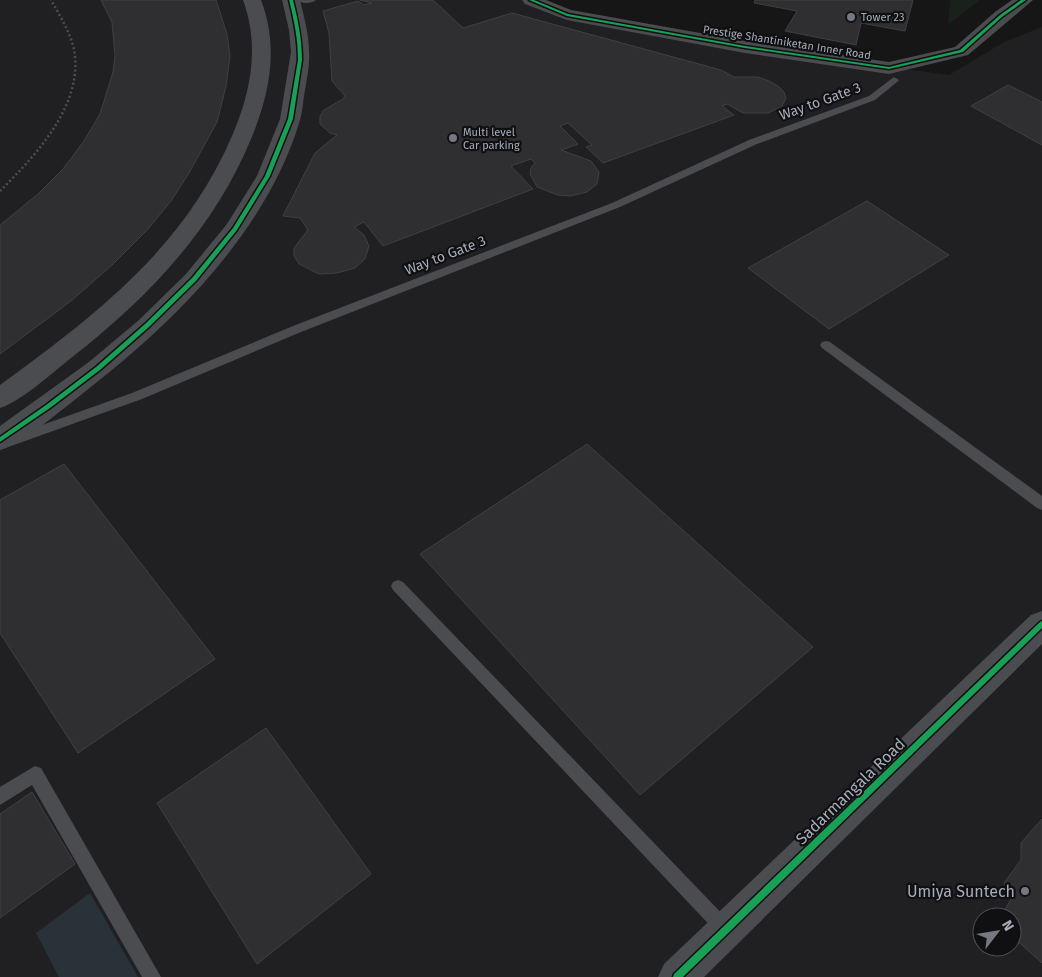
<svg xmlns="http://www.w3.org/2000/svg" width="1042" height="977" viewBox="0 0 1042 977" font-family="'Fira Sans',sans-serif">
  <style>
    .built { fill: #202023; fill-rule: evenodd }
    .green { fill: #1a211b }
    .water { fill: #293239 }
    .building { fill: #2f2f31; stroke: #3f4043 }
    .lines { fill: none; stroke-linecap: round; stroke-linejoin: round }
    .path { stroke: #4c4e51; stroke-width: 2.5; stroke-dasharray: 2 2.5; stroke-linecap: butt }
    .lane { fill: #4a4c50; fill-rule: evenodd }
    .street { fill: #4a4c50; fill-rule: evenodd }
    .cycleway-casing { stroke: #101013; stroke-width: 3 }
    .cycleway { fill: #1a9f57; fill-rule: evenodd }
    .poi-dot { fill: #747880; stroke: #101013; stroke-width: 2 }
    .labels { text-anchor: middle; stroke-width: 4.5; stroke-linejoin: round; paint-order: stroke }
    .far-poi-label { font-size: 11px; fill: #a6adb9; stroke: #101013; text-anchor: start }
    .far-street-label { font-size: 11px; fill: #a6adb9; stroke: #101013 }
    .street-label { font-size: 14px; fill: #a6adb9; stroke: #101013 }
    .near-street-label { font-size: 16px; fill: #a6adb9; stroke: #101013 }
    .near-poi-label { font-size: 16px; fill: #a6adb9; stroke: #101013; text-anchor: end }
  </style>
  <rect width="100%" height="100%" fill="#161617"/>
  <!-- built -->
  <path class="built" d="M0,0H538L575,12L745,47L949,75L1004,42L1042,27V977H0ZM982,917H1012V947H982Z"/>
  <!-- green -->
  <path class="green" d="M950,0H980L948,25Z"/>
  <!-- water -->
  <path class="water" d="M90,893L138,977H59L36,933Z"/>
  <!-- building -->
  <path class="building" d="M101,0H216L227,34L230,56L226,86L217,122L189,173L171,201L148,229L111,266L71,301L0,354V225L38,194L63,169L84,141L100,114L113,72L115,56L112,22Z
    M360,0H433L463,28L512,13L721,70L734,77H758L769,81L778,86L784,92L786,98L782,106L768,113H743L727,104L722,106L734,115L603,163L586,147L592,145L568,123L560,126L578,144L561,150L591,161L599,172L597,184L587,192L570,196L558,195L537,187L530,174L531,168L535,163L531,159L511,166L533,189L383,246L364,222L354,227L364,235L369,246L365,259L355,268L337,273L319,274L299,264L294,256V248L308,230L300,218L283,216L315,153L337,135L330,133L320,124V116L324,110L343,99L345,96L332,81L329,33L323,11L358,1L364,5L372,3Z
    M755,0H913L905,31L861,23L856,45L785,31L797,11L754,3Z
    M1008,85L1042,102V145L971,106Z
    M867,201L949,255L829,329L748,268Z
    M587,444L813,647L640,795L420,554Z
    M64,464L215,659L78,753L0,633V500Z
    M266,728L371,874L257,964L157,803Z
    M32,792L75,864L0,918V814Z
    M1042,819V963L1012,936V917H1001L1011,899L1004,883L1021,860V843Z"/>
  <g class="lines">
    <!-- path -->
    <path class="path" d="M0,191C36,155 87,102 73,45C68,29 59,14 51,0"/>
    <!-- lane -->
    <path class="lane" d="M297,0H316C312,4 301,4 297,0Z
      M894,77L899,80L897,82L875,100L757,144L620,207L301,332L142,399L0,450V440L132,393L293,326L612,203L749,140L869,96Z
      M826,341L830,342L1042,496V510L1037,508L822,348L820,345L822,342Z
      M398,580L403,582L731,923L734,929L731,935L725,938L719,935L393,590L391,586L393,582Z
      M35,766L41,768L161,977H142L32,785L0,805V787Z"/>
    <!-- street -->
    <path class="street" d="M243,0H261C279,47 270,93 251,139C214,229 147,299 71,358C52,373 22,401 0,408V385C96,315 184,248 232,136C251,92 260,46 243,0Z
      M282,0H300C304,17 309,34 309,52C310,65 307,77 305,90C303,100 303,110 300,120C268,229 175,322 87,390C65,407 25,442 0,450V426L89,362L139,320L186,274L227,224L257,176L280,119L291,52L289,30Z
      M522,0H546L571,10L745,41L889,62L955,47L995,12L1012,0H1033L968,55L889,74L745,53L567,20L525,4Z
      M1042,611V644L704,977H658L664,964L1031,615Z"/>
    <!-- cycleway casing -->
    <g class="cycleway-casing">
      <path id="cycleway" d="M289,0H293C298,20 302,39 302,60L293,119L270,176L237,230L196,281L149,327L100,370L50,408L0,442V437L46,405L96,367L145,324L192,278L233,228L265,176L288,119L298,60C298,39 294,20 289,0Z
        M529,0H534L568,14L745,46L889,67L960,50L1000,15L1021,0H1026L1002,17L963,52L889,69L745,48L567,16Z
        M1042,621V628L683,977H673L674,974L1040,622Z"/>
    </g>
    <!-- cycleway -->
    <use href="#cycleway" class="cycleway"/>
  </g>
  <!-- markers -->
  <g class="poi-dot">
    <circle cx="851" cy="17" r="5"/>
    <circle cx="453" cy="138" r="5"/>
    <circle cx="1025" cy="891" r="5"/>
  </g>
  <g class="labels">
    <!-- far-poi labels -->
    <g class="far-poi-label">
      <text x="861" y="21">Tower 23</text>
      <text x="463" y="136">Multi level<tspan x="463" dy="13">Car parking</tspan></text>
    </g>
    <!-- far-street labels -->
    <g class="far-street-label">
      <text transform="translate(787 42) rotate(9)" y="4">Prestige Shantiniketan Inner Road</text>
    </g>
    <!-- street labels -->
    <g class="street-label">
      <text transform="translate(820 101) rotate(-20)" y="5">Way to Gate 3</text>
      <text transform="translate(445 255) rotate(-21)" y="5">Way to Gate 3</text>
    </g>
    <!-- near-street labels -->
    <g class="near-street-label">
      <text transform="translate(850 791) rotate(-44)" y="6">Sadarmangala Road</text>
    </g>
    <!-- near-poi labels -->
    <g class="near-poi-label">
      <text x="1015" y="897">Umiya Suntech</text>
    </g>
  </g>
  <!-- north arrow -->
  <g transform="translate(997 932) rotate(59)"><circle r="24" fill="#101013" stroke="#4c4f55"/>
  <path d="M0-4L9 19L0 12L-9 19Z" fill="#747880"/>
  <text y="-8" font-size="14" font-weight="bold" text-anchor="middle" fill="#a6adb9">N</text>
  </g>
</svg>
